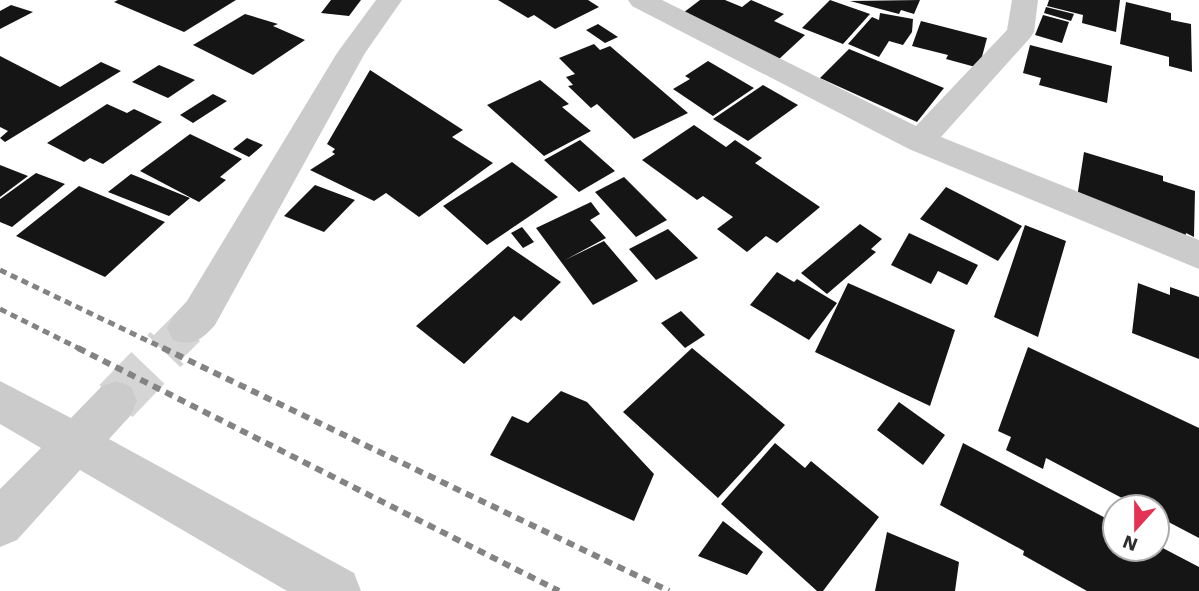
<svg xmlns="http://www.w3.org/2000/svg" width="1199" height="591" viewBox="0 0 1199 591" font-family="'Work Sans',sans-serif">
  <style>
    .building { fill: #151515 }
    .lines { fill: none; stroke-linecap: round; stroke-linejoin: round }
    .street-tunnel-far1 { stroke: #d5d5d5; stroke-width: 37; stroke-dasharray: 37 18; stroke-linecap: butt }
    .street-tunnel { stroke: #d5d5d5; stroke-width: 46; stroke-dasharray: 46 23; stroke-linecap: butt }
    .street { fill: #cbcbcb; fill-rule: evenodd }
    .rail-far1 { stroke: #838383; stroke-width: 5; stroke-dasharray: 7 5; stroke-linecap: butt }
    .rail { stroke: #838383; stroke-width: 6; stroke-dasharray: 8 6; stroke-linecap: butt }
  </style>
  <rect width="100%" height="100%" fill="#fff"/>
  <!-- building -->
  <path class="building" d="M118,0H236L184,32L114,2Z
    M331,0H361L349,16L321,13Z
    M498,0H588L599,7L555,29L534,15L528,18Z
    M700,0H725L742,7L751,0L784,14L774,21L805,35L778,60L679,16Z
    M830,0L870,14L843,44L802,28Z
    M920,0L914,14L901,10L899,14L850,1Z
    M1049,0H1120L1116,32L1082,23L1083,15L1047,6Z
    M1126,2L1171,13V20L1191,24L1192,72L1169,66V57L1120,44Z
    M11,5L33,12L0,29V11Z
    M1046,7L1074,14L1071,21L1044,13Z
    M880,13L913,19L912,32L903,45L889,41L879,57L848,44L872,17L879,20Z
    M245,14L278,24L273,26L305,40L253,75L193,45Z
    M1043,15L1069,22L1062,43L1035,35Z
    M921,21L987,38L979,68L946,59L948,55L912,46Z
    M598,24L618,37L605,43L586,30Z
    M594,44L600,50L610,46L688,113L634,139L597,104L591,108L568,86L573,85L566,77L575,74L559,58Z
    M1030,45L1112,66L1107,103L1039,85L1041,78L1023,73Z
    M849,49L944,88L917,122L820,78Z
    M0,56L60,87L101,62L121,71L5,142L0,138L8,131L0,127Z
    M708,61L754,88L713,116L673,89L690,79L685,76Z
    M159,65L195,80L168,98L132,82Z
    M370,70L463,130L452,137L493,163L419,217L386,193L374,201L310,170L335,154L332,152L335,149L327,144Z
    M540,80L569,104L562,107L591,131L544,156L487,105Z
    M763,85L798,105L748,141L713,119Z
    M213,94L227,101L193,123L180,115Z
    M107,104L127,113L134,109L162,122L103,164L90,158L84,162L47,143Z
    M694,125L726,147L735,140L762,158L755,163L820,207L777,243L766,236L747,252L717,229L733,217L703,196L697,200L642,160Z
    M190,134L242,159L220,177L226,180L199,202L140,171Z
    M247,138L263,145L249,157L233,149Z
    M580,140L615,171L579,192L544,160Z
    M1084,152L1163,176V181L1195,191L1194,237L1186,233L1185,239L1076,204Z
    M512,162L558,197L487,245L443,206Z
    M0,165L28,176L0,197Z
    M36,173L65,184L12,227L0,222V199Z
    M131,174L190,198L169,216L108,192Z
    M624,177L667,220L636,237L595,192Z
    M315,185L355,200L324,232L284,216Z
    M79,186L165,222L105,277L16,236Z
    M946,187L1022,226L998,261L920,219Z
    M591,202L600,214L590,220L606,238L565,260L604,241L638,281L593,305L536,228Z
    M860,224L882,239L871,249L876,252L827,294L801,273Z
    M1025,225L1066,241L1038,337L994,317Z
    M522,227L534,242L523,248L511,233Z
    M668,229L698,258L656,280L629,249Z
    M909,233L978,265L967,285L938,271L931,284L891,265Z
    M508,246L561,282L521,321L514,316L464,364L416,326Z
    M777,272L794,282L797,279L837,303L809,340L750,305Z
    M848,283L955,330L930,406L815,352Z
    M1138,283L1170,295V287L1199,297V359L1132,333Z
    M681,311L705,335L685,348L661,323Z
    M1028,347L1199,428V538L1157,516V507H1139L1046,458L1043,469L1006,450L1011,437L998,431Z
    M692,348L785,425L718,498L623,412Z
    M561,391L587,402L654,474L634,521L490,455L512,416L528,423Z
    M899,402L945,435L923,465L877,430Z
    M775,443L805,468L811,461L879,517L823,591H817L721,504Z
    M963,443L1115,523V549H1157V545L1199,567V591H1087L1023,555L1024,551L940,505Z
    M723,521L763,552L747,575L698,556Z
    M887,532L959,562L955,591H875Z"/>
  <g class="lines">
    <!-- street-tunnel-far1 -->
    <path class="street-tunnel-far1" d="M165,350L187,328"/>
    <!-- street-tunnel -->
    <path class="street-tunnel" d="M116,401L167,348"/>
    <!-- street -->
    <path class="street" d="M376,0H402L365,53L215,325C201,340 193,347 173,340L167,328L173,316L187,301L337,53Z
      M628,0H662L916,126L1007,30L1012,0H1038L1034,32L1030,38L941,137L1199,240V269L909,149L632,6Z
      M0,381L71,418L101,387L116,381L131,387L137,401L131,415L109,439L354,573L361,591H287L80,470L17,540L0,547V489L41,448L0,424Z"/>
    <!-- rail-far1 -->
    <path class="rail-far1" d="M0,270L167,350
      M0,309L82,350"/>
    <!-- rail -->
    <path class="rail" d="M78,348L559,591
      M163,348L669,591"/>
  </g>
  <!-- north arrow -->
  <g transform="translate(1136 528) rotate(201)"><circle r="33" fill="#ffffff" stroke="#ababab" stroke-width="2"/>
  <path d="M0-5L12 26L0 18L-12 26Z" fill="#e43254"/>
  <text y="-10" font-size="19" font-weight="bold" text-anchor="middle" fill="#2e2e2e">N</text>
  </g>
</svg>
